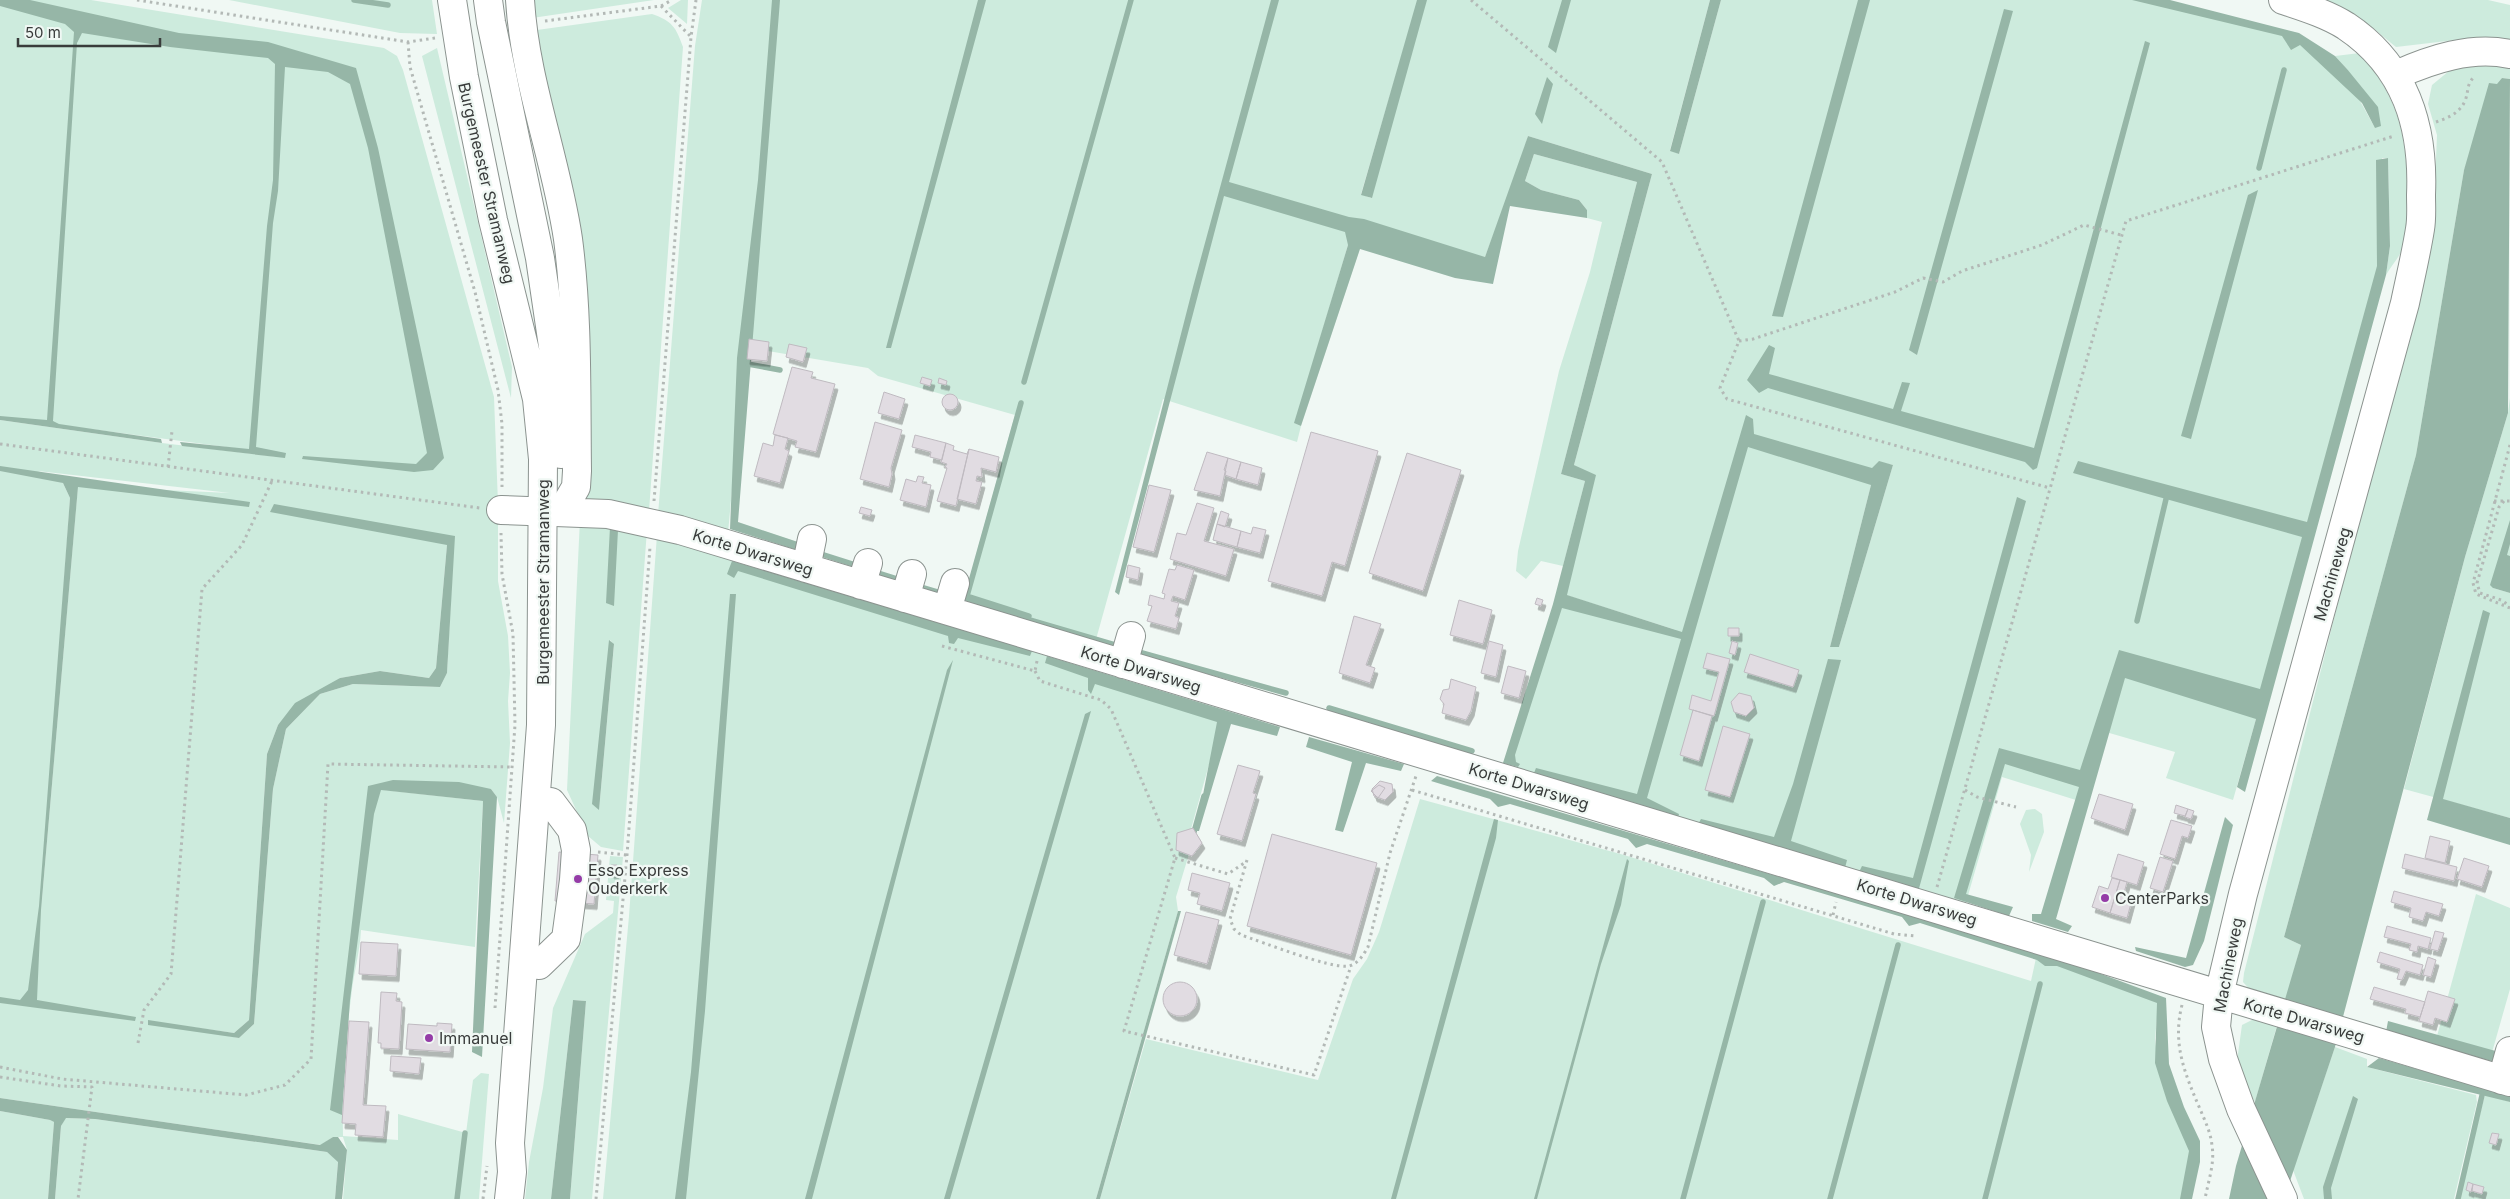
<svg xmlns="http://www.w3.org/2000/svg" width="2510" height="1199" viewBox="0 0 2510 1199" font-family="Inter,sans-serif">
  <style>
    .green { fill: #cdebdd; fill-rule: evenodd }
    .water { fill: #96b6a7 }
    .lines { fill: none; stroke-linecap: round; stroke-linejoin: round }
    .stream { stroke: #96b6a7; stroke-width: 5.5 }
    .building { fill: #e1dce2; stroke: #bfbac0; filter: url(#shadow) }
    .minor-casing { stroke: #8b938f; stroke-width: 30 }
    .major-casing { stroke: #8b938f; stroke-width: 30 }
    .path { stroke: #b3b9b6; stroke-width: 3; stroke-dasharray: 2.5 4; stroke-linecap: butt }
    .minor { stroke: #fff; stroke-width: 28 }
    .major { stroke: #fff; stroke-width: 28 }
    .poi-dot { fill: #953ca7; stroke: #f0f8f4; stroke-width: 2 }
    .labels { text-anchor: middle; stroke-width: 4.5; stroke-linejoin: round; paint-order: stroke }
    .street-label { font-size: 16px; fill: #393c3b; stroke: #f0f8f4 }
    .poi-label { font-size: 16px; fill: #393c3b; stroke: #f0f8f4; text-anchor: start }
  </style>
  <defs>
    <filter id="shadow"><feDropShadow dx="3" dy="5.5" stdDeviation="0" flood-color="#0004"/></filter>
  </defs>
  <rect width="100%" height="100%" fill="#f0f8f4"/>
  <!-- green -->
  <path class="green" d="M0,0H91L384,48L397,56L403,70L494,397L498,504V581L508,636L510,673L508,701L510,743L504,823L497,797L491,789L384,790L483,801L475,947L361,930C360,953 353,975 351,998C345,1043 342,1091 343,1136L398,1140V1114L466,1133L473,1080L481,1073L489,1074L479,1199H343L347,1150L343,1137H333L321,1145L0,1098V420L162,443L278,457L249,450L0,417ZM38,471L230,493L78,486L41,910L70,498L63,483ZM454,536L447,673L440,687L353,684L320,694L286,729L273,789L254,1024L239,1038L148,1021L234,1033L249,1020L267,754L278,725L340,678L380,671L429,678L436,668L447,545Z
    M229,0H432L437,34L400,33Z
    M529,0H654L532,18Z
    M681,0H688L687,24L668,8Z
    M702,0H1418L1361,194L1371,198L1424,0H1710L1670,150L1679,154L1721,0H2167L2288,31L2354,90L2375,128L2347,69L2335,56L2360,53C2401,101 2408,140 2407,203C2406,215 2408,230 2406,242C2403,252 2392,265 2386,275L2390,246L2388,158H2382L2385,185L2382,239L2372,297L2310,529L2233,800L2166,778L2175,752L2099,730L2079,801L2002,777L1965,906L1502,766L1562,607L1676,630L1566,595L1593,475L1574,465L1652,174L1528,136L1518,169L1485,257L1348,245L1295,423L1301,426L1297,442L1163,399L1095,643L963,602L1015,415L878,376L868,368L745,347L728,533L658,515L695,46ZM1879,462L1893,465L1839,647H1830L1871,485Z
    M2324,0H2488L2510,5V43L2464,39L2396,47C2373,28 2353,9 2324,0Z
    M652,14C672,21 676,27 683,47L649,511L582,507L551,135L537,30Z
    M437,48L512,367L511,398L422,56Z
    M2480,63H2510V79L2502,78L2464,170L2416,455L2284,937L2301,945L2285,1003L2254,994L2243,982L2244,973L2433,229L2437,135L2428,104L2432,85L2449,71Z
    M1534,154L1637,182L1561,474L1585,481L1563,566L1541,561L1526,579L1516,571L1518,551L1559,371L1590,272L1602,222L1587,218V210L1579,200L1541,190L1525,181Z
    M2510,398V556H2507L2493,588L2510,593V818L2404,789L2465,557L2508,413Z
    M580,519L647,530L623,851L601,847L588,836L567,790ZM610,640L614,645L599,810Z
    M657,535L1224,711L1191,829L1196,831L1176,897L1178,911L1096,1199H603L629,916Z
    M1420,799L1624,855L2031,981L2036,958L2159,996L2155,1039L2158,1065L2197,1152L2189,1199H1100L1146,1039L1318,1080L1353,979L1367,959L1379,932Z
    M2035,809L2042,814L2044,832L2029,872L2031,855L2020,824L2026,810Z
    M610,856L623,857L592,1199H570L586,1001L573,1000L551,1199H525L529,1162L543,1088L553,1008L585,934L613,913L614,901L606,900Z
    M2476,894L2510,908V989L2489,1063L2434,1047Z
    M2262,1015L2278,1022L2255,1102L2246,1086L2237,1061L2242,1025Z
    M2335,1047L2367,1059V1067L2476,1095L2477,1102L2454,1199H2304L2293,1170Z
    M2485,1094L2510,1102V1199H2459Z
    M0,1111L50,1120L54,1122L48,1199H0Z
    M65,1118L95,1119L327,1152L338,1161L335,1199H55L61,1126Z"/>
  <!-- water -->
  <path class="water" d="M0,0H30L179,33L268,42L356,68L378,148L444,458L433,470L414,472L302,459L303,456L416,464L427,453L368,148L350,84L328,72L285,67L278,191L273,223L256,447L286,453L285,458L182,446L180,442L249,449L267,226L273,180L275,64L268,58L170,47L82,33L77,43L53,421L59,424L161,439L162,443L0,420V416L47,420L74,32L65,24L0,6Z
    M772,0H780L779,13L738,522L804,544L803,552L730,529L737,358L758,180Z
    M978,0H986L891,348H886Z
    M1271,0H1279L1229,182L1349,217L1364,219L1485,257L1528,136L1652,174L1574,465L1596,475L1567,595L1682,632L1746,415L1753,419L1754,434L1872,468L1879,461L1893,465L1839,647H1830L1871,485L1748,447L1647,798L1679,814L1677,821L1534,773L1536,768L1637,794L1681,639L1562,608L1515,755L1516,762L1520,764L1518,767L1503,763L1553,604L1585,481L1561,474L1637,182L1534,154L1525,181L1541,190L1579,200L1587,210V218L1510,206L1493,284L1455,278L1360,249L1301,426L1294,423L1348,245L1345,232L1224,196L1119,595L1115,592L1193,287Z
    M1417,0H1427L1372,198L1361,195Z
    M1562,0H1571L1556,53L1548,47Z
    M1710,0H1721L1679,154L1670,151Z
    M1858,0H1870L1783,317L1772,316Z
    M2132,0H2170L2299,33L2335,56L2347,69L2378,107L2381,126L2375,128L2362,103L2300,45L2291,50L2282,36Z
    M2004,9L2013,11L1917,355L1909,350Z
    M2145,41L2150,43L2037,468L2033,470L2025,462L1768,388L1759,393L1747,380L1769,345L1775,348L1769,374L1893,409L1902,382L1910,383L1901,411L2034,448Z
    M1547,77L1553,84L1542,124L1535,114Z
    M2502,78L2510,79L2508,413L2465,557L2335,1047L2284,1199H2229L2236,1166L2301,945L2284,937L2416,455L2464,170L2489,83L2497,84Z
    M2388,158L2390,246L2386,275L2245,792L2237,787L2256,719L2125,678L2056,919L2072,926L2068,932L2032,921V914H2041L2079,787L2005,764L1966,894L2013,907L2009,916L1954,898L1999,748L2080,770L2119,650L2260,689L2302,537L2073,473L2078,461L2307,522L2377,266L2376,160Z
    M2258,190L2191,439L2181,436L2248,195Z
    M0,466L250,502L249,507L78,487L41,910L37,1000L136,1017L135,1021L0,1003V997L20,1000L28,990L39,906L70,498L63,483L0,471Z
    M2017,497L2026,501L1918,892L1856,878L1862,866L1913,878Z
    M274,504L455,536L447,673L440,687L353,684L320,694L286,729L273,789L254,1024L239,1038L148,1025V1020L234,1033L249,1020L267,754L278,725L295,703L340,678L380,671L429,678L436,668L447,545L270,512Z
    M2510,520V544L2507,555L2510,556V593L2493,588L2490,585Z
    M610,527L618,530L614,606L606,603Z
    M732,561L1032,651L1030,656L958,638L954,644L949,643L948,636L738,571L734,578L727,574Z
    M730,594H736L705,1011L686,1199H675L691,1072Z
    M2483,610L2490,613L2443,799L2510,818V845L2427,820Z
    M609,640L614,644L599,810L592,804Z
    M1047,656L1280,727L1277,736L1231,724L1199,831H1196L1217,722L1095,684L1091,694L1088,690V678L1045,663Z
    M1828,659L1841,660L1791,841L1847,860L1845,868L1697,826L1701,819L1774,837L1793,784Z
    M953,660L812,1199H805L947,670Z
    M1091,711L950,1199H944L1085,714Z
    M1309,737L1404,764L1401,771L1366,763L1343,832L1335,830L1352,762L1306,747Z
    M1437,776L2066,961L2166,998L2169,1064L2184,1107L2200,1141V1162L2192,1199H2180L2189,1151L2167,1101L2155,1063L2157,1003L2057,966H2045L2037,960L1920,923L1909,926L1902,917L1784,882L1774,886L1764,878L1647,844L1636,848L1628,839L1510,804L1498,807L1490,799L1431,781Z
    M393,780L459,782L491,789L497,797L482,1057L472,1052L483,801L381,790L374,814L350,1000L342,1115L330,1110L368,786Z
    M2225,817L2233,825L2204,941L2193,965L2185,967L2136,951L2135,947L2186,958Z
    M1494,819L1498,820L1496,838L1396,1199H1391Z
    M1627,859L1629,861L1621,905L1601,964L1537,1199H1534Z
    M1178,911H1181L1100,1199H1096Z
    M573,1000L586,1001L570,1199H551Z
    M2388,1021L2510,1055V1066L2386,1032Z
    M2379,1058L2510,1096V1102L2367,1067Z
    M2353,1096L2358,1099L2331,1188L2332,1199H2324L2323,1187Z
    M0,1098L320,1145L333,1137H338L347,1150L342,1199H335L338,1162L327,1152L95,1119L66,1118L61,1126L55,1199H48L54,1122L50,1120L0,1111Z"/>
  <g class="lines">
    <!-- stream -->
    <path class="stream" d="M354,0L388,5
      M2259,168L2284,70
      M748,364L780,370
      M1024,382L1131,0
      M1021,403L967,596L1029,616
      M818,553L859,566
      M872,571L904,581
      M917,586L944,594
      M958,599L1122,647
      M2137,621L2167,495
      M1135,651L1286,693
      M1329,708L1472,751
      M1194,832L1204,796
      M457,1199L465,1133
      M1683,1199L1763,902
      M1830,1199L1898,945
      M1985,1199L2040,984
      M2458,1199L2483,1091"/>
  </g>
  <!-- building -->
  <path class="building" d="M749,339L769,342L767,361L747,359Z
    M789,344L807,348L803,362L786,357Z
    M792,367L813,372L811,378L835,384L816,452L795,447L797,441L773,434Z
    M922,377L932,380L930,386L920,383Z
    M939,378L947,381L946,385L938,383Z
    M884,392L905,399L899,419L878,413Z
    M942 402a8 8 0 1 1 16 0a8 8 0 1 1-16 0Z
    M875,422L902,430L891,468L892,474L889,487L860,479Z
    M1311,432L1378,451L1345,566L1332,562L1322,596L1268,581Z
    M775,435L788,438L785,449L789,451L780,483L754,476L763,443L773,446Z
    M915,435L946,443L942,460L930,457L931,452L912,447Z
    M946,443L954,446L953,450L967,454L969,449L956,506L937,501L947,468L945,467L947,464L941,462Z
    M969,449L999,457L996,472L981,468L982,477L977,476L976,481L982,482L976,504L957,499Z
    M1207,452L1228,458L1220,496L1194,490Z
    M1407,453L1461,470L1423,591L1369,573Z
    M1228,458L1241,462L1236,479L1225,475L1226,471L1224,470Z
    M1241,462L1262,468L1258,485L1236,479Z
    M918,476L924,477L922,483L931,485L926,507L900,500L906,479L916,482Z
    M1149,485L1171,490L1154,552L1133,547Z
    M1197,503L1214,508L1204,541L1234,549L1226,576L1170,559L1177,533L1186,535Z
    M861,507L872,510L870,516L859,513Z
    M1221,511L1229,514L1225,527L1217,524Z
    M1217,524L1241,531L1237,547L1213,540Z
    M1253,527L1266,530L1260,553L1237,547L1241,531L1251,534Z
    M1128,565L1140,568L1138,580L1126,577Z
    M1177,565L1194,570L1185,600L1173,596L1171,601L1179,603L1175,616L1179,618L1176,629L1147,621L1152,606L1148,605L1150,595L1164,599L1165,594L1162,593L1169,569L1175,570Z
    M1537,598L1543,600L1541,606L1535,604Z
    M1459,600L1492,610L1483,644L1450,635Z
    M1354,616L1381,624L1366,665L1375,668L1370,683L1339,673Z
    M1728,628H1739V636H1728Z
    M1489,641L1503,645L1496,677L1481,673Z
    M1732,641L1738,643L1735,655L1729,653Z
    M1707,653L1730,659L1714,716L1689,709L1692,695L1711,701L1719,672L1703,668Z
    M1750,654L1799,670L1793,687L1744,672Z
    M1508,666L1526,671L1519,698L1501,693Z
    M1451,679L1476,687L1471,711L1466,720L1442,713L1444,704L1440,699L1443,690L1449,689Z
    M1739,693L1751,696L1754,708L1746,716L1734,712L1731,702Z
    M1693,710L1712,716L1699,761L1680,755Z
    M1723,726L1750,734L1730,797L1705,790Z
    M1238,765L1260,771L1253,793L1256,794L1242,841L1217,834Z
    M1380,781L1392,784L1393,792L1385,800L1374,796L1372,789Z
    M1379,785L1385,788L1378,798L1371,791Z
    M2099,794L2133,804L2125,830L2091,818Z
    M2176,805L2188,809L2185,816L2174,813Z
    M2188,809L2194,811L2191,819L2185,817Z
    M2171,820L2192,826L2188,838L2182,836L2175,859L2160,854Z
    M1193,828L1202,843L1192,856L1176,850L1177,833Z
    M1272,834L1377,863L1351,955L1247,926Z
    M2430,836L2450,841L2445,863L2425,858Z
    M559,852L598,855L594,904L555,901Z
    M2118,854L2144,862L2137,885L2111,877Z
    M2405,854L2457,867L2454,881L2402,868Z
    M2160,857L2173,861L2163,892L2150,888Z
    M2464,858L2489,866L2482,887L2457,879Z
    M611,865H617L616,873H611Z
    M1192,873L1230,883L1222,911L1197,904L1200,893L1188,890Z
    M2112,878L2120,880L2110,913L2092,907L2099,886L2108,889Z
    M2120,880L2127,882L2124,893L2133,896L2127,918L2110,913Z
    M2394,891L2443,904L2439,916L2426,912L2423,921L2409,917L2411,908L2391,902Z
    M1186,912L1219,920L1207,964L1174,955Z
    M2387,926L2431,938L2428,949L2418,946L2417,952L2409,950L2411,944L2384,937Z
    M2435,931L2444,933L2438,951L2430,949Z
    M361,942L398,944L396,976L359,974Z
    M2380,952L2423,965L2420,975L2406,971L2402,980L2397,979L2400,969L2377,962Z
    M2428,957L2436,960L2431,977L2423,975Z
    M1163 999a17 17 0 1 1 34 0a17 17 0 1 1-34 0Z
    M2374,987L2425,1002L2420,1017L2405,1013L2406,1009L2370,999Z
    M2428,991L2455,999L2447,1022L2435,1018L2433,1025L2419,1021Z
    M381,992L397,993L396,1001L402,1002L399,1049L381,1048V1043H378Z
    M349,1021L369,1022L363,1105L386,1106L383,1137L355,1135L356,1124L342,1123Z
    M437,1023L452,1024L450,1052L406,1049L408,1024L437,1026Z
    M391,1056L421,1058L419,1074L390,1071Z
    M2492,1133L2499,1134L2496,1145L2489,1143Z
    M2468,1182L2473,1184L2471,1192L2466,1190Z
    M2473,1184L2484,1187L2482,1194L2472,1191Z"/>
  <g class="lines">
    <!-- minor casing -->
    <g class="minor-casing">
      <path id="minor" d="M520,0C525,82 556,158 568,239C578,315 576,394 577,471L576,487L562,511
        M2396,75C2432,59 2471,46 2510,54
        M501,510L608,514L680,530L2510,1082
        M806,568L812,539
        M861,585L868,563
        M905,598L912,574
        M947,610L955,583
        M1123,664L1131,636
        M539,965L566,939L574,880L576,850L572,830L551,802
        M2502,1080L2510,1051
        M2283,1199L2241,1109L2223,1059L2216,1027L2219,995L2243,894L2405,303C2410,279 2416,254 2420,229C2422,218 2421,206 2421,195C2424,127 2406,66 2346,26C2327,14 2304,7 2283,0"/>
    </g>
    <!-- major casing -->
    <g class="major-casing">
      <path id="major" d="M452,0L464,77L493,220L537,399L543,459L541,725L510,1143L512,1172L509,1199
        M488,0L491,22L540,258L555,360L561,454"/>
    </g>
    <!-- path -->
    <path class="path" d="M137,0L408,42L435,38
      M1471,0L1662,162L1739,341L1720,388L1727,399L2050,488
      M661,6L691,37
      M545,21L661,6L672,0
      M408,42L410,67L475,292L498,390L502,424V487
      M2436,122C2447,118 2459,114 2465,101C2469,91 2466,84 2475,76
      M1739,341L1753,339L1895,292L1923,278L1943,282L1962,271L2042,245L2084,225L2121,235
      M0,444L480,508
      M2510,445L2473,583L2476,594L2510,608
      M168,467L172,431
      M654,501L691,37L696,0
      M2494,501H2510
      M2504,501L2499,507L2477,583L2480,593L2501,600L2510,606
      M942,646L1035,671L1037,661
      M1035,671L1040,681L1101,700L1111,709L1175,858L1124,1031L1314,1075L1351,966
      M1412,790L1894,934L1915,936
      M1965,790L1977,797L2016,807
      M598,852L627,855
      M1175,858L1228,874L1247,861
      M1247,860L1230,919L1234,929L1241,935C1263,942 1330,969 1349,966C1358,964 1364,954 1368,947L1390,853L1416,776
      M1937,887L2126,221L2394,136
      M1833,915L1836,902
      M2182,1005C2172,1044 2185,1074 2200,1109C2205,1121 2211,1133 2212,1146C2215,1163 2208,1182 2205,1199
      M495,1008L515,725L513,634L502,574L501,533
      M138,1043L144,1010L171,974L202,589L242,545L272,481
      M0,1067L62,1079L246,1095L285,1085L311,1059L328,764L512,767
      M0,1077L61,1086L92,1087L78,1199
      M483,1199L487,1166
      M596,1199L627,855L650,547"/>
    <!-- minor -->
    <use href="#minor" class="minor"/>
    <!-- major -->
    <use href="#major" class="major"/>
  </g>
  <!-- markers -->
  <g class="poi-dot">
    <circle cx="578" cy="879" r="5"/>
    <circle cx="2105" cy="898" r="5"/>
    <circle cx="429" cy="1038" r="5"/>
  </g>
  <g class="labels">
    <!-- street labels -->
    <g class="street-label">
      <text transform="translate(487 183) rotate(77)" y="6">Burgemeester Stramanweg</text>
      <text transform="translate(753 552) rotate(17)" y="6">Korte Dwarsweg</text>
      <text transform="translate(2332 574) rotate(-74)" y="6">Machineweg</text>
      <text transform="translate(543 582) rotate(-90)" y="6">Burgemeester Stramanweg</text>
      <text transform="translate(1141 669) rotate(17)" y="6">Korte Dwarsweg</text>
      <text transform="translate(1529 786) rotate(17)" y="6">Korte Dwarsweg</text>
      <text transform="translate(1917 902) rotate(17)" y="6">Korte Dwarsweg</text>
      <text transform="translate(2228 965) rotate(-79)" y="6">Machineweg</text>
      <text transform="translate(2304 1020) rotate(16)" y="6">Korte Dwarsweg</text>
    </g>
    <!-- poi labels -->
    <g class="poi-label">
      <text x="588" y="876">Esso Express<tspan x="588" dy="18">Ouderkerk</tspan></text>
      <text x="2115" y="904">CenterParks</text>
      <text x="439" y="1044">Immanuel</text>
    </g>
  </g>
  <!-- scale -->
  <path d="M18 38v8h142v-8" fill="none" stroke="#393c3b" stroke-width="2.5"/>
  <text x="25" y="38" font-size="15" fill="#393c3b" stroke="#f0f8f4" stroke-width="4" paint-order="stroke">50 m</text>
</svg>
